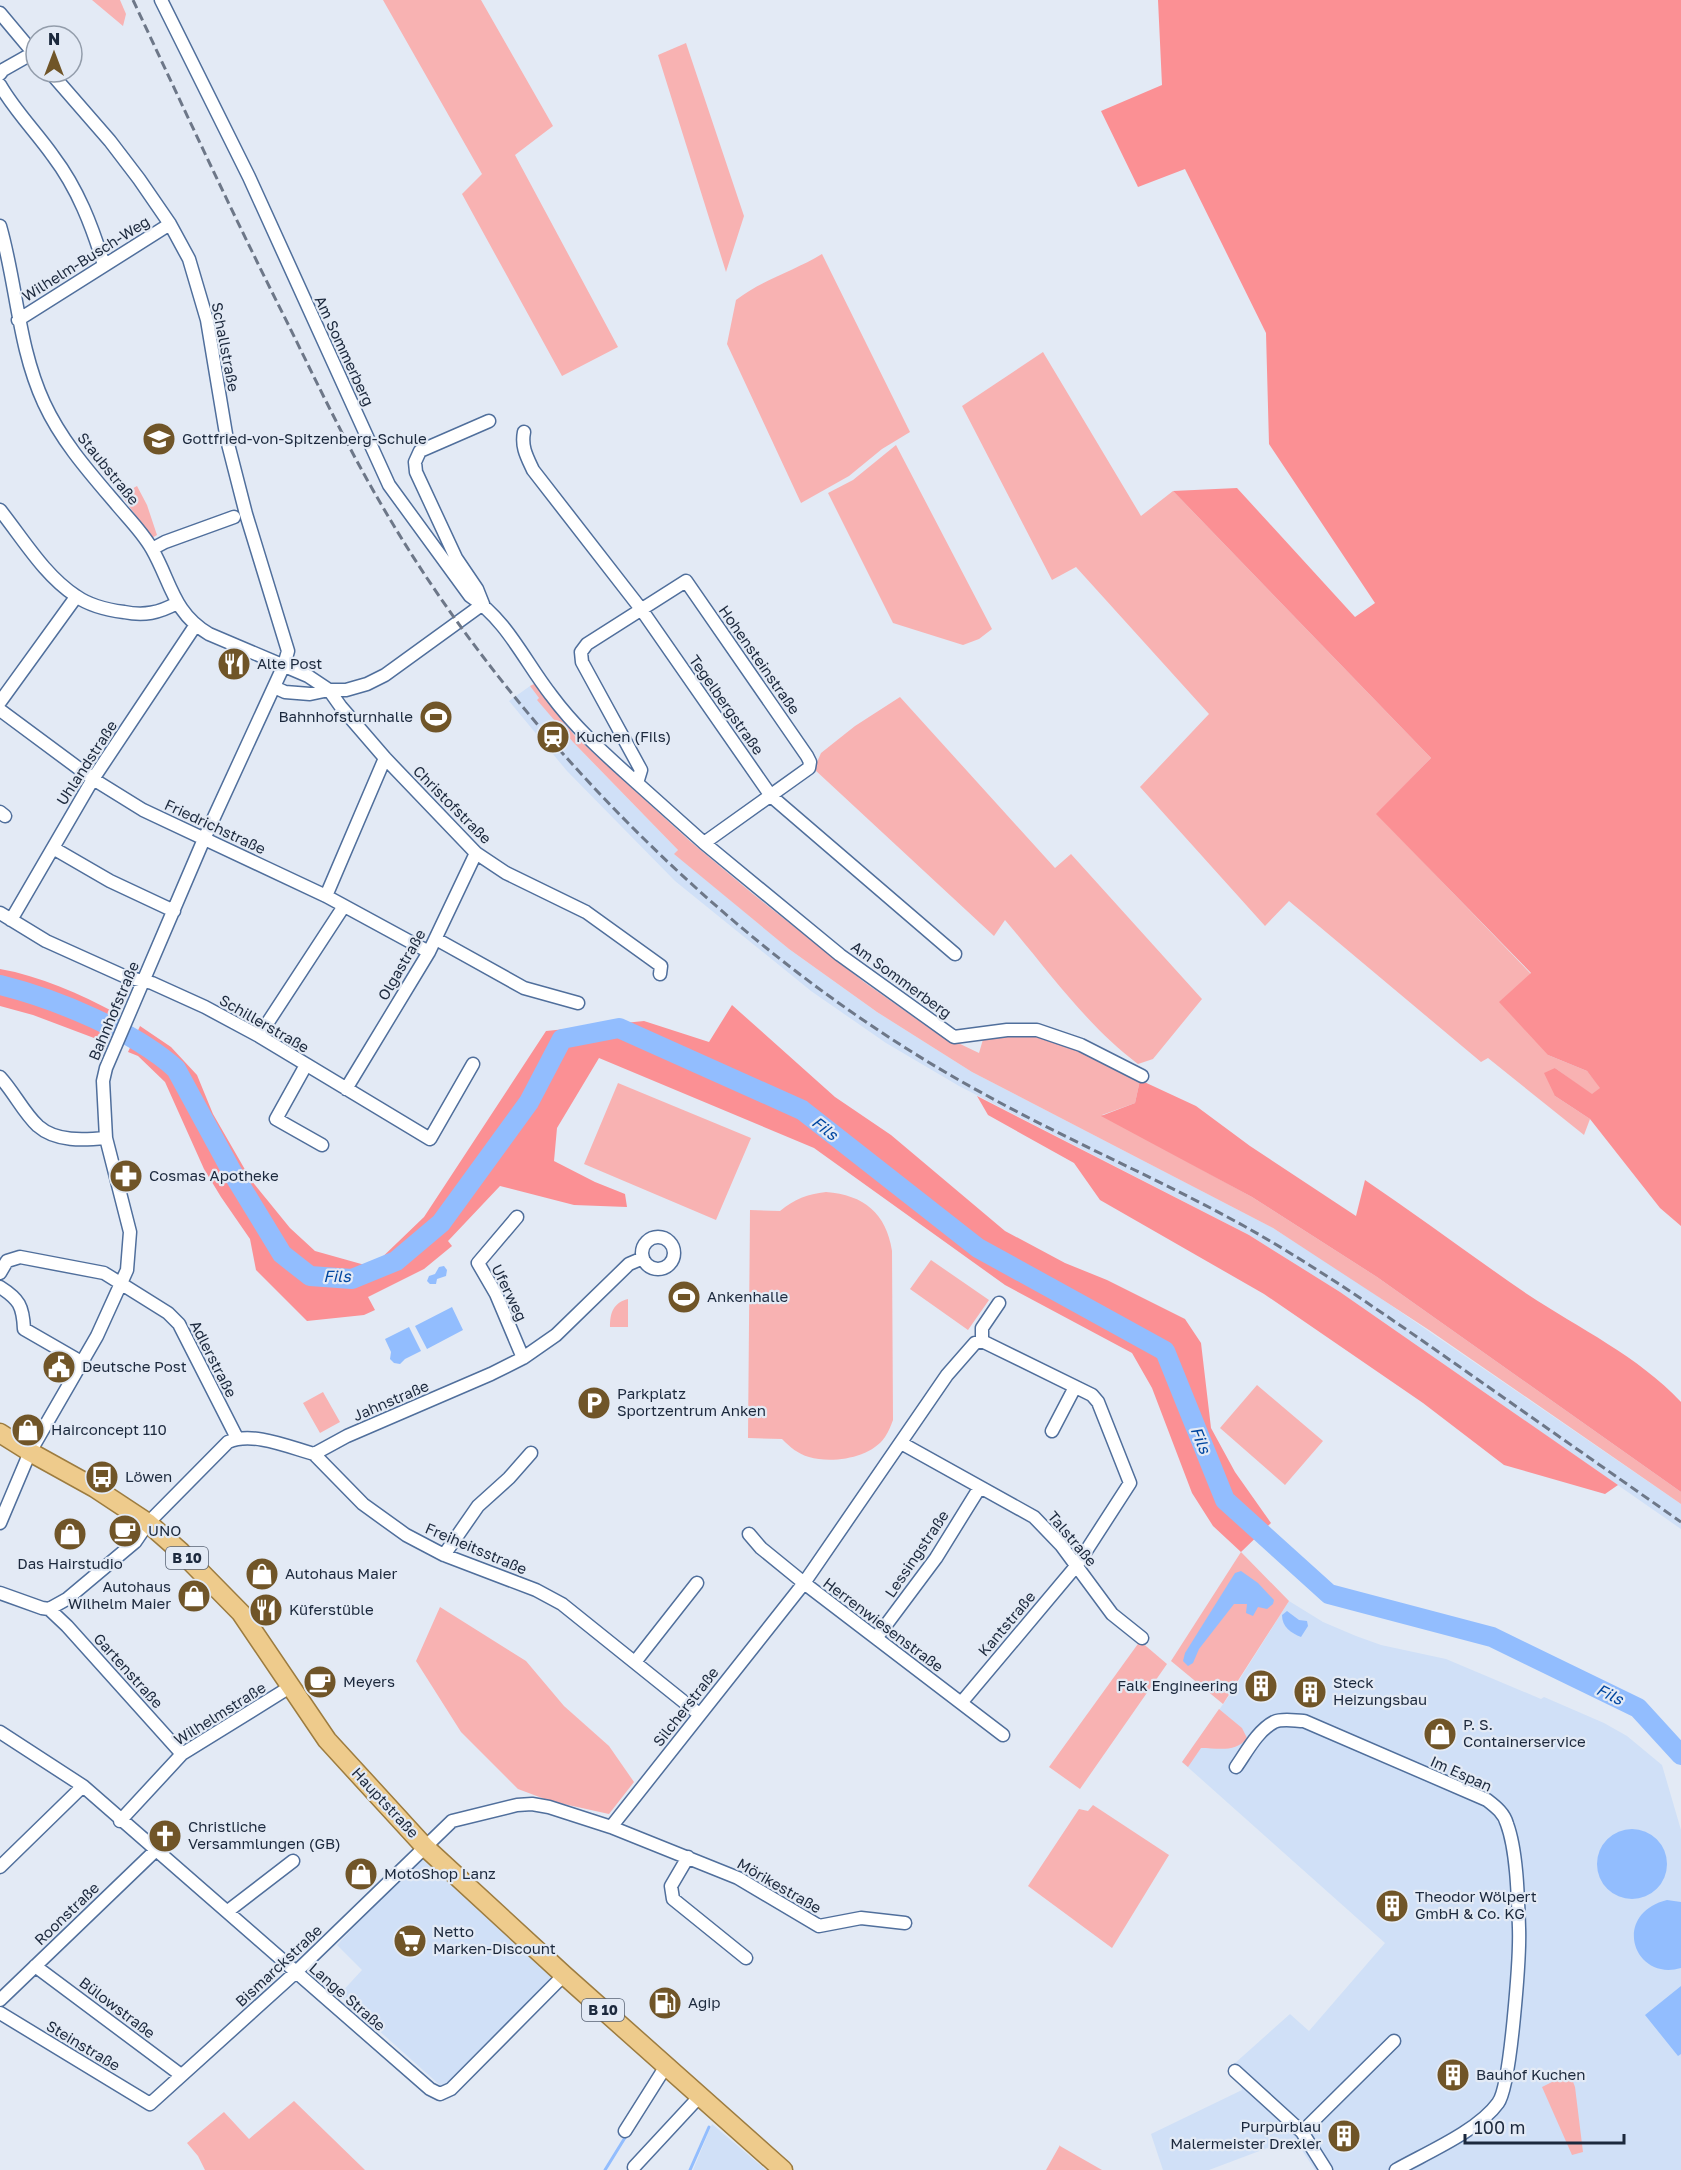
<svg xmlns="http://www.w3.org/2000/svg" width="1681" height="2170" viewBox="0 0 1681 2170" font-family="'Golos Text',sans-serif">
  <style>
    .built { fill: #d0e0f7 }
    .green { fill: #f8b2b2 }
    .forest { fill: #fb9094 }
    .water { fill: #92bdfe }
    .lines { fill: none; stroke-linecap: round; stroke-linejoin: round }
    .stream { stroke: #92bdfe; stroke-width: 3 }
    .river { stroke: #92bdfe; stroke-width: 20 }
    .street-casing { stroke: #506f9c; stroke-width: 15 }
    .primary-casing { stroke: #9d7c3f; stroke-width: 21 }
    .street { stroke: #fff; stroke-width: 12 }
    .primary { stroke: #eecb8c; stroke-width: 18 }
    .rail { stroke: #6d7788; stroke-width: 3; stroke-dasharray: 9 4.5; stroke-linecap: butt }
    .labels { text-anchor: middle; stroke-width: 4.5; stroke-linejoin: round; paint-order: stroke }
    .shield { fill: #e3eaf5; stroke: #586374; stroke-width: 1.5 }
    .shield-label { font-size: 14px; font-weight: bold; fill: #1c293d }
    .street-label { font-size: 15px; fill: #1c293d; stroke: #e3eaf5 }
    .poi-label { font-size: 15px; fill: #1c293d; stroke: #e3eaf5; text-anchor: start }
    .water-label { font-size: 16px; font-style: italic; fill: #0047a1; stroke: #e3eaf5 }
  </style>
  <rect width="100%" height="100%" fill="#e3eaf5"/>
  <!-- built -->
  <path class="built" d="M530,686L539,698L538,700L573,742L678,850L675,854L789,949L877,1012L972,1072L1273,1228L1351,1278L1681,1504V1529L1340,1292L1249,1235L959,1086L886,1043L811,991L675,881L567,771L509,701Z
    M1289,1601L1323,1622L1356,1636L1381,1645L1446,1659L1541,1699L1544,1697L1604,1723L1627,1736L1662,1765L1681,1830V2170H1315L1294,2138L1209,2170H1163L1151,2134L1242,2090L1234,2064L1290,2014L1309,2031L1385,1943L1182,1762L1231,1693Z
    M424,1858L552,1977L452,2082L442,2087L339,1995L362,1970L337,1945L389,1889Z
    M712,2124L766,2170H693Z"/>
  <!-- green -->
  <path class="green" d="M92,0H120L126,14L123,26Z
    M383,0H481L553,126L515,155L618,347L562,376L462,194L482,174Z
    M686,43L744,216L726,272L658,55Z
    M822,254L910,432L882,449L849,476L801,503L727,344L736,300C762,280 794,271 822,254Z
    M1043,352L1141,516L1173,491L1431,758L1377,814L1531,974L1548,1055L1587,1071L1601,1088L1592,1095L1555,1068V1096L1590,1119L1584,1135L1488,1058L1481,1062L1289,901L1265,926L1140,787L1209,714L1076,567L1052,580L962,406Z
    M896,445L992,629L979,639L963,645L893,623L828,493L853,480Z
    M137,486L147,505L157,535L152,538L121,495Z
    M534,684L575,736L691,842L753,894L864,982L935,1032L979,1053L984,1036L1034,1032L1068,1044L1140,1080L1135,1103L1102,1115L1252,1197L1377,1277L1681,1492V1504L1429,1330L1273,1228L972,1072L877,1012L789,949L674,854L678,850L573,742L537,700L539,698L530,686Z
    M900,697L1055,868L1071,854L1202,999L1153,1059L1138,1064C1086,1025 1047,969 1005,920L994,936L814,769L821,753L855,726Z
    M618,1083L751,1138L716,1220L584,1164Z
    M826,1192C864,1195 886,1213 892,1251L893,1420C891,1425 889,1431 885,1437C871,1458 832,1464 809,1457C798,1454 790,1447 782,1439L748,1438L750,1210L780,1211C795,1199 807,1194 826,1192Z
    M931,1260L989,1300L968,1330L910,1289Z
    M628,1299V1327H610C610,1313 613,1303 628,1299Z
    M1257,1385L1323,1441L1285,1485L1220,1428Z
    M323,1392L340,1422L320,1433L303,1403Z
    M1241,1552L1289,1601L1223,1704L1171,1661Z
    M440,1607L526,1661L564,1706L609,1746L634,1782L609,1814L550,1801L518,1789L461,1732L416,1661Z
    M1140,1641L1167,1664L1080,1789L1049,1767Z
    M1219,1709L1242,1728L1247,1738C1236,1753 1218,1748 1201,1748L1188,1767L1182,1762Z
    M1093,1805L1169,1855L1112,1948L1028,1886L1079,1809L1088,1811Z
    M1564,2076L1572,2079L1575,2087L1583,2152L1572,2155L1542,2087Z
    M294,2101L365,2170H205L198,2156L187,2143L224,2112L249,2139Z
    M1060,2145V2146L1102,2170H1046Z"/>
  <!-- forest -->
  <path class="forest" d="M1158,0H1681V1226L1660,1208L1590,1119L1555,1096L1544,1073L1555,1068L1592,1094L1600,1088L1587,1071L1548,1055L1499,1002L1531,973L1376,814L1431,758L1173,491L1237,488L1355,617L1375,603L1269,444L1266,333L1185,169L1138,187L1101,111L1162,85Z
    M0,969C40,976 80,994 116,1013L102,1041L33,1015L0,1006Z
    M732,1005L835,1097L891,1135L1005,1231L1065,1263L1107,1280L1185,1319L1201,1343L1211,1428L1235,1472L1271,1523L1241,1552L1213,1526L1192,1493L1152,1388L1132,1353L1005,1285L814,1148L599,1058L557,1128L554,1161L595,1182L625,1194L627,1207L574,1205L500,1186L448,1241L452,1246L424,1269L368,1297L375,1310L364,1315L307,1321L256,1270L250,1239L221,1197L204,1169L165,1082L138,1056L128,1052L140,1026L171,1047L197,1075L213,1114L251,1180L290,1228L315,1251L372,1267L424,1217L546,1031L644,1021L709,1042Z
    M1140,1080L1196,1106L1250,1146L1356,1216L1365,1180C1420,1217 1473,1257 1527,1294C1580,1329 1638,1356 1681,1402V1492L1377,1277L1252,1197L1101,1116L1135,1103Z
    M977,1096L1249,1235L1340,1292L1618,1485L1605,1494L1504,1465L1423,1403L1264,1294L1100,1200L1074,1163L988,1115Z"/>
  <!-- water -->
  <path class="water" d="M444,1266L447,1270L446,1276L437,1279L436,1284H430L427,1281L429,1276L435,1274L439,1267Z
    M452,1307L463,1330L427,1349L415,1326Z
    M409,1327L421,1351L405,1359L400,1364L394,1363L390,1359L391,1352L385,1339Z
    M1241,1571L1258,1583L1274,1600L1273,1604L1267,1609L1258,1607L1253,1616L1246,1613L1247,1604H1234L1199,1649L1193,1663L1188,1666L1183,1661L1185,1653L1235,1573Z
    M1287,1611L1299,1620L1307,1621L1308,1626L1301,1637C1291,1633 1282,1627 1282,1615Z
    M1597 1864a35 35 0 1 1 70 0a35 35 0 1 1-70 0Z
    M1667,1900L1681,1902V1968C1633,1982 1611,1914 1667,1900Z
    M1681,1986V2054L1678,2056L1645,2015Z"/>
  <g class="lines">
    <!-- stream -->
    <path class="stream" d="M605,2170L626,2136
      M690,2170L709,2127"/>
    <!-- river -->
    <path class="river" d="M0,985C56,999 134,1031 176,1069L232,1172L282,1254L310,1276L352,1279L396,1261L441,1223L529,1102L562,1039L619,1028L802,1110L978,1248L1165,1351L1225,1500L1329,1594L1492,1637L1638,1708L1681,1755"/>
    <!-- street casing -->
    <g class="street-casing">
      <path id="street" d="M161,0L249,177L389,485L470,596C507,620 525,662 551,695C576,729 606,755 637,783
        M0,13L36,56
        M0,74L3,70L33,53
        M0,85C15,111 36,132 53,156C78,189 92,226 104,265
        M0,226C17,285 18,347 44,403C62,442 90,473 118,506C130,520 143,533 152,549C171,582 173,613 209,634L308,676L329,690L341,707L385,758L476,853L506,873L586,912L661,966L660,974
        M18,320L170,224
        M524,432C521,447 527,457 533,470L641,609L771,796L955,954
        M0,510C23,539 45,576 76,596C90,606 108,610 124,612C144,616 159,613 177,603
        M152,549L165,542L234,517
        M483,604L477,589L456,558L416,472L415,462L420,451L489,421
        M274,687L285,692L310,694L329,690H346L367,684L385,675L483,604
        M0,702L76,597
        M0,710L93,779L143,810L326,896L429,952
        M0,812L5,816
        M704,843L637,783L641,770L582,662L581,652L587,644L686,581L807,756L810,762L809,768L704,843L840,955L954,1037L1007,1030H1037L1081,1045L1142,1076
        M53,848L110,881L174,911
        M326,896L385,758
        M0,913L46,941L126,977L152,983L205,1007L259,1036L430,1139L473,1064
        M11,920L93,779L195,626
        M436,939L524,988L578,1003
        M259,1036L344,906
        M306,1065L276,1119L322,1145
        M0,1077C14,1092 23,1112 38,1126C56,1142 84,1140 106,1138
        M346,1089L429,952L476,853
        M517,1217L478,1263L496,1294L523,1358
        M642 1253a16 16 0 1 1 32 0a16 16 0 1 1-32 0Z
        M0,1273L7,1261L20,1257L104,1273L168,1313L179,1324L237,1438
        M0,1287C19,1299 23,1306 24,1329L83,1363
        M982,1341V1328L999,1303
        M1052,1431L1075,1387
        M901,1443L1034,1517L1061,1545L1112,1614L1142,1638
        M314,1454L363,1504L406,1535L444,1555L536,1590L562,1604L699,1714
        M0,1523L30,1452L97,1336L127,1270L130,1232L106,1138L103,1081L106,1068L204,839L284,665L288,651L246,514L227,440L207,320L189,259L170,224L139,179L110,141L50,72
        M749,1534L761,1548L804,1583L1003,1735
        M444,1555L478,1506L509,1478L531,1453
        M0,1593L42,1608L49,1609L67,1599L135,1542L148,1523L228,1442C252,1431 289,1447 314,1454L347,1436L491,1374L523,1358L556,1335L629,1264L643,1258
        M49,1609L67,1626L182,1754
        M877,1637L936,1558L980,1487
        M635,1662L697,1583
        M0,1732L83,1786L430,2089L440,2094L451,2089L564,1975
        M1236,1767C1246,1753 1257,1731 1274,1722C1283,1718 1295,1721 1304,1721L1487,1800C1496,1807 1504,1813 1507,1824C1517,1851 1518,1898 1519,1928C1520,1954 1511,2086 1498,2103C1478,2131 1426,2153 1396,2170
        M120,1821L182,1754L290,1687
        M611,1827L738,1878L819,1926L861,1918L905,1923
        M688,1857L671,1886L673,1899L746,1958
        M0,1867L83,1786
        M228,1911L293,1861
        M35,1966L181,2075
        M0,2000L156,1850
        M0,2013L150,2104L296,1972L452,1821L517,1805L532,1804L549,1807L611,1827L804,1583L947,1375L975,1343L982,1341L1092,1395L1098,1402L1130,1483L1077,1565L961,1703
        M1235,2071L1302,2132L1326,2170
        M625,2131L666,2066
        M1302,2132L1394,2041
        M634,2167L699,2097"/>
    </g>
    <!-- primary casing -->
    <g class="primary-casing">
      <path id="primary" d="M0,1433L30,1452L95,1488L148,1523L181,1552L241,1613L327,1740L425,1847L564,1975L783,2170"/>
    </g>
    <!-- street -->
    <use href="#street" class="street"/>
    <!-- primary -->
    <use href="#primary" class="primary"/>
    <!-- rail -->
    <path class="rail" d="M133,0C184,109 234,217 288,324C318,385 347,446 381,504C448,620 533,727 628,823C732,928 853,1023 984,1094C1069,1141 1159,1179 1244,1226C1319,1268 1390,1318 1460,1367C1534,1419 1607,1470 1681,1522"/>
  </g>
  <!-- icons -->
  <defs>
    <g id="school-disc" transform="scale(1.725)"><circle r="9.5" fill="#705528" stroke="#e3eaf5"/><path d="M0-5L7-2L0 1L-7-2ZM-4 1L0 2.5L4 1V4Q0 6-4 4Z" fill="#fff"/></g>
    <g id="restaurant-disc" transform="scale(1.725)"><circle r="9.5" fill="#705528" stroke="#e3eaf5"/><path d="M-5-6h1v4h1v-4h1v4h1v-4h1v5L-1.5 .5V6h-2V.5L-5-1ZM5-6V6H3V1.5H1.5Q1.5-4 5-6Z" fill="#fff"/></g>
    <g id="stadium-disc" transform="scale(1.725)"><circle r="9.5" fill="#705528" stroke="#e3eaf5"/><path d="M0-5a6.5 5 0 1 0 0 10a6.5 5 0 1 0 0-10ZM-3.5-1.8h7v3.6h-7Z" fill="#fff"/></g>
    <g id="station-disc" transform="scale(1.725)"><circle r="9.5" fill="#705528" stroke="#e3eaf5"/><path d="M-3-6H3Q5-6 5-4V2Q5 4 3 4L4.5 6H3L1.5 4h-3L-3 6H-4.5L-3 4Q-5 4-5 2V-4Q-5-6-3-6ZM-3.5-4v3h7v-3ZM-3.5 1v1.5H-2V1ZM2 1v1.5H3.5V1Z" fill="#fff"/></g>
    <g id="pharmacy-disc" transform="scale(1.725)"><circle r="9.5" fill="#705528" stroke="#e3eaf5"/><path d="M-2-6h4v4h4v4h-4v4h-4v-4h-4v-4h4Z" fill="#fff"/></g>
    <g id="civic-disc" transform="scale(1.725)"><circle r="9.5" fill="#705528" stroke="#e3eaf5"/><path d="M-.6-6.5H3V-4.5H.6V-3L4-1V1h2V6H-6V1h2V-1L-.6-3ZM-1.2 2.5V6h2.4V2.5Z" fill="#fff"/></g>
    <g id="parking-disc" transform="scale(1.725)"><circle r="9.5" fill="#705528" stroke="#e3eaf5"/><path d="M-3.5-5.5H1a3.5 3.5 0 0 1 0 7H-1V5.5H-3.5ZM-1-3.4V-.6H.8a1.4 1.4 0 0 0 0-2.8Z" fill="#fff"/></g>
    <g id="shop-disc" transform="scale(1.725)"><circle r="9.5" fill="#705528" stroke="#e3eaf5"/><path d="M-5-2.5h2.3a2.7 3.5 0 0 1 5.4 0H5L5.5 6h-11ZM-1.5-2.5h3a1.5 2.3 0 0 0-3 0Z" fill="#fff"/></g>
    <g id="bus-disc" transform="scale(1.725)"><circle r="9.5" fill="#705528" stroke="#e3eaf5"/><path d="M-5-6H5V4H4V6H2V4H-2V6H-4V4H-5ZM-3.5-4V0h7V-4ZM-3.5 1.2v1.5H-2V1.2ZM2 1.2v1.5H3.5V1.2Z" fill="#fff"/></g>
    <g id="cafe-disc" transform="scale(1.725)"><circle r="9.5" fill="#705528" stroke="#e3eaf5"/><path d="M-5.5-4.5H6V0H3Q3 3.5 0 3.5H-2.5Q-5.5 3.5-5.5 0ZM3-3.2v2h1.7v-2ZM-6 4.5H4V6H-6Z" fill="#fff"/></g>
    <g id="building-disc" transform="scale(1.725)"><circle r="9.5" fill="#705528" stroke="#e3eaf5"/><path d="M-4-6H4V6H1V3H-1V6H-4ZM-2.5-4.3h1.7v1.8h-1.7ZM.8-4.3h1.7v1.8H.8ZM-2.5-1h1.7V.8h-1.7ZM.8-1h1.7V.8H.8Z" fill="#fff"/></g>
    <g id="church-disc" transform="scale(1.725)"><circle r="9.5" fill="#705528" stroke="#e3eaf5"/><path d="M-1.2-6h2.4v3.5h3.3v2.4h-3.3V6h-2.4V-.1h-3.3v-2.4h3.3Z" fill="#fff"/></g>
    <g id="supermarket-disc" transform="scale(1.725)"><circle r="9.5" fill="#705528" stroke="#e3eaf5"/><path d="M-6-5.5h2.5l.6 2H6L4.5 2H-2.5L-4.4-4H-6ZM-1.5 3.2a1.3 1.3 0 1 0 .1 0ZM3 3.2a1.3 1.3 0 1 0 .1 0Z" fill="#fff"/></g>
    <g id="fuel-disc" transform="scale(1.725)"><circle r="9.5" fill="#705528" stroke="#e3eaf5"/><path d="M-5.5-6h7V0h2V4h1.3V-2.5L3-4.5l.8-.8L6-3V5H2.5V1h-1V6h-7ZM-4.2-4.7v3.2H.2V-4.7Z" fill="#fff"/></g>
  </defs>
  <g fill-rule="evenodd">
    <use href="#school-disc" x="159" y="439"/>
    <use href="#restaurant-disc" x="234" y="664"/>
    <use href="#stadium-disc" x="436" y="717"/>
    <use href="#station-disc" x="553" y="737"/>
    <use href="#pharmacy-disc" x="126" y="1176"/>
    <use href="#stadium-disc" x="684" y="1297"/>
    <use href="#civic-disc" x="59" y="1367"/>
    <use href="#parking-disc" x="594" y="1403"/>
    <use href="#shop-disc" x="28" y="1430"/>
    <use href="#bus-disc" x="102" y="1477"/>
    <use href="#cafe-disc" x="125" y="1531"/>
    <use href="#shop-disc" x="70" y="1534"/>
    <use href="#shop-disc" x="262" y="1574"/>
    <use href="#shop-disc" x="194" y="1596"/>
    <use href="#restaurant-disc" x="266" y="1610"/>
    <use href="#cafe-disc" x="320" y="1682"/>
    <use href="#building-disc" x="1261" y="1686"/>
    <use href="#building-disc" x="1310" y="1692"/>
    <use href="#shop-disc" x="1440" y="1734"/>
    <use href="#church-disc" x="165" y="1836"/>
    <use href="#shop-disc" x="361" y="1874"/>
    <use href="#building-disc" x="1392" y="1906"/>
    <use href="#supermarket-disc" x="410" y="1941"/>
    <use href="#fuel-disc" x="665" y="2003"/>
    <use href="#building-disc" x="1453" y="2075"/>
    <use href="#building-disc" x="1344" y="2136"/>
  </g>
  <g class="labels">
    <!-- shield labels -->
    <g class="shield">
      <rect x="166" y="1547" width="42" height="22" rx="4.5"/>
      <rect x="582" y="1999" width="42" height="22" rx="4.5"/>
    </g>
    <g class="shield-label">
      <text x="187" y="1563">B 10</text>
      <text x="603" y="2015">B 10</text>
    </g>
    <!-- street labels -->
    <g class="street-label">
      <text transform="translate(86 259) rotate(-32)" y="5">Wilhelm-Busch-Weg</text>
      <text transform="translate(225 347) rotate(79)" y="5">Schallstraße</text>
      <text transform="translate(344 351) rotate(65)" y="5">Am Sommerberg</text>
      <text transform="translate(108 469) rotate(51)" y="5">Staubstraße</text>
      <text transform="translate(759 660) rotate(55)" y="5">Hohensteinstraße</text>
      <text transform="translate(726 705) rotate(55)" y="5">Tegelbergstraße</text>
      <text transform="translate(87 763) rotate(-57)" y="5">Uhlandstraße</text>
      <text transform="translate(452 805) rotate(45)" y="5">Christofstraße</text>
      <text transform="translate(215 827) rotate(25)" y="5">Friedrichstraße</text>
      <text transform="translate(402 965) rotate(-60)" y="5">Olgastraße</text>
      <text transform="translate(901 980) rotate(36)" y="5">Am Sommerberg</text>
      <text transform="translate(114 1011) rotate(-67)" y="5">Bahnhofstraße</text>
      <text transform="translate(264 1024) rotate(30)" y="5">Schillerstraße</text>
      <text transform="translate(509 1293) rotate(64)" y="5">Uferweg</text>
      <text transform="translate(213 1359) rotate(63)" y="5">Adlerstraße</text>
      <text transform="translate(391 1401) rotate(-23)" y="5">Jahnstraße</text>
      <text transform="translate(1072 1539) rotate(50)" y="5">Talstraße</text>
      <text transform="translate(476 1549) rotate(23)" y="5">Freiheitsstraße</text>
      <text transform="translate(917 1554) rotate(-56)" y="5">Lessingstraße</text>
      <text transform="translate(1007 1624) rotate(-50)" y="5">Kantstraße</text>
      <text transform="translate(883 1625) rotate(37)" y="5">Herrenwiesenstraße</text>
      <text transform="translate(128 1671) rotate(48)" y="5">Gartenstraße</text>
      <text transform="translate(686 1707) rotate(-52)" y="5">Silcherstraße</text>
      <text transform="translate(220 1714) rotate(-32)" y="5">Wilhelmstraße</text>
      <text transform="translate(1461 1774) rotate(24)" y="5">Im Espan</text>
      <text transform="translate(385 1803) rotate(47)" y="5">Hauptstraße</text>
      <text transform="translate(779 1886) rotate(30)" y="5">Mörikestraße</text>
      <text transform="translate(67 1914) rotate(-44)" y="5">Roonstraße</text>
      <text transform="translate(279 1966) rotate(-43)" y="5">Bismarckstraße</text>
      <text transform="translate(347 1997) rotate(41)" y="5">Lange Straße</text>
      <text transform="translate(117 2008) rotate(37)" y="5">Bülowstraße</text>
      <text transform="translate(83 2046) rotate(31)" y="5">Steinstraße</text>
    </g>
    <!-- poi labels -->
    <g class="poi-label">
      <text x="182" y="444">Gottfried-von-Spitzenberg-Schule</text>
      <text x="257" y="669">Alte Post</text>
      <text x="413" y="722" text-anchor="end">Bahnhofsturnhalle</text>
      <text x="576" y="742">Kuchen (Fils)</text>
      <text x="149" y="1181">Cosmas Apotheke</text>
      <text x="707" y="1302">Ankenhalle</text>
      <text x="82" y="1372">Deutsche Post</text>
      <text x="617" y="1399">Parkplatz<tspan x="617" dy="17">Sportzentrum Anken</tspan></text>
      <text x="51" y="1435">Hairconcept 110</text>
      <text x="125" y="1482">Löwen</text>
      <text x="148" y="1536">UNO</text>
      <text x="70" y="1569" text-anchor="middle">Das Hairstudio</text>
      <text x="285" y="1579">Autohaus Maier</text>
      <text x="171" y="1592" text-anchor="end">Autohaus<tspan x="171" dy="17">Wilhelm Maier</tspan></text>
      <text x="289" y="1615">Küferstüble</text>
      <text x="343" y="1687">Meyers</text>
      <text x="1333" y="1688">Steck<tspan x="1333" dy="17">Heizungsbau</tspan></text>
      <text x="1238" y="1691" text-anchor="end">Falk Engineering</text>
      <text x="1463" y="1730">P. S.<tspan x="1463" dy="17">Containerservice</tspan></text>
      <text x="188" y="1832">Christliche<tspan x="188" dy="17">Versammlungen (GB)</tspan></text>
      <text x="384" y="1879">MotoShop Lanz</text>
      <text x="1415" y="1902">Theodor Wölpert<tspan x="1415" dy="17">GmbH &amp; Co. KG</tspan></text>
      <text x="433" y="1937">Netto<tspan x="433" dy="17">Marken-Discount</tspan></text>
      <text x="688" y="2008">Agip</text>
      <text x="1476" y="2080">Bauhof Kuchen</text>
      <text x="1321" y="2132" text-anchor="end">Purpurblau<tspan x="1321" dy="17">Malermeister Drexler</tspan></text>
    </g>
    <!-- water labels -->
    <g class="water-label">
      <text transform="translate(825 1128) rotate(38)" y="6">Fils</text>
      <text x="337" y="1282">Fils</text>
      <text transform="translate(1201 1440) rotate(68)" y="6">Fils</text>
      <text transform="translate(1610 1694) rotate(26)" y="6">Fils</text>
    </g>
  </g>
  <!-- north arrow -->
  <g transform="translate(54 54)"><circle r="28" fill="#e3eaf5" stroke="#939dab" stroke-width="1.5"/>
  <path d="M0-4.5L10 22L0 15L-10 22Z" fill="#705528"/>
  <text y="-9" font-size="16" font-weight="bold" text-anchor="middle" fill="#1c293d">N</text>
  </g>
  <!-- scale -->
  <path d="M1465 2134v9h159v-9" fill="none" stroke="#1c293d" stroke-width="3"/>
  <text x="1474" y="2134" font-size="18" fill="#1c293d" stroke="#e3eaf5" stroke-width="4.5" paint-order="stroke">100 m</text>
</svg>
